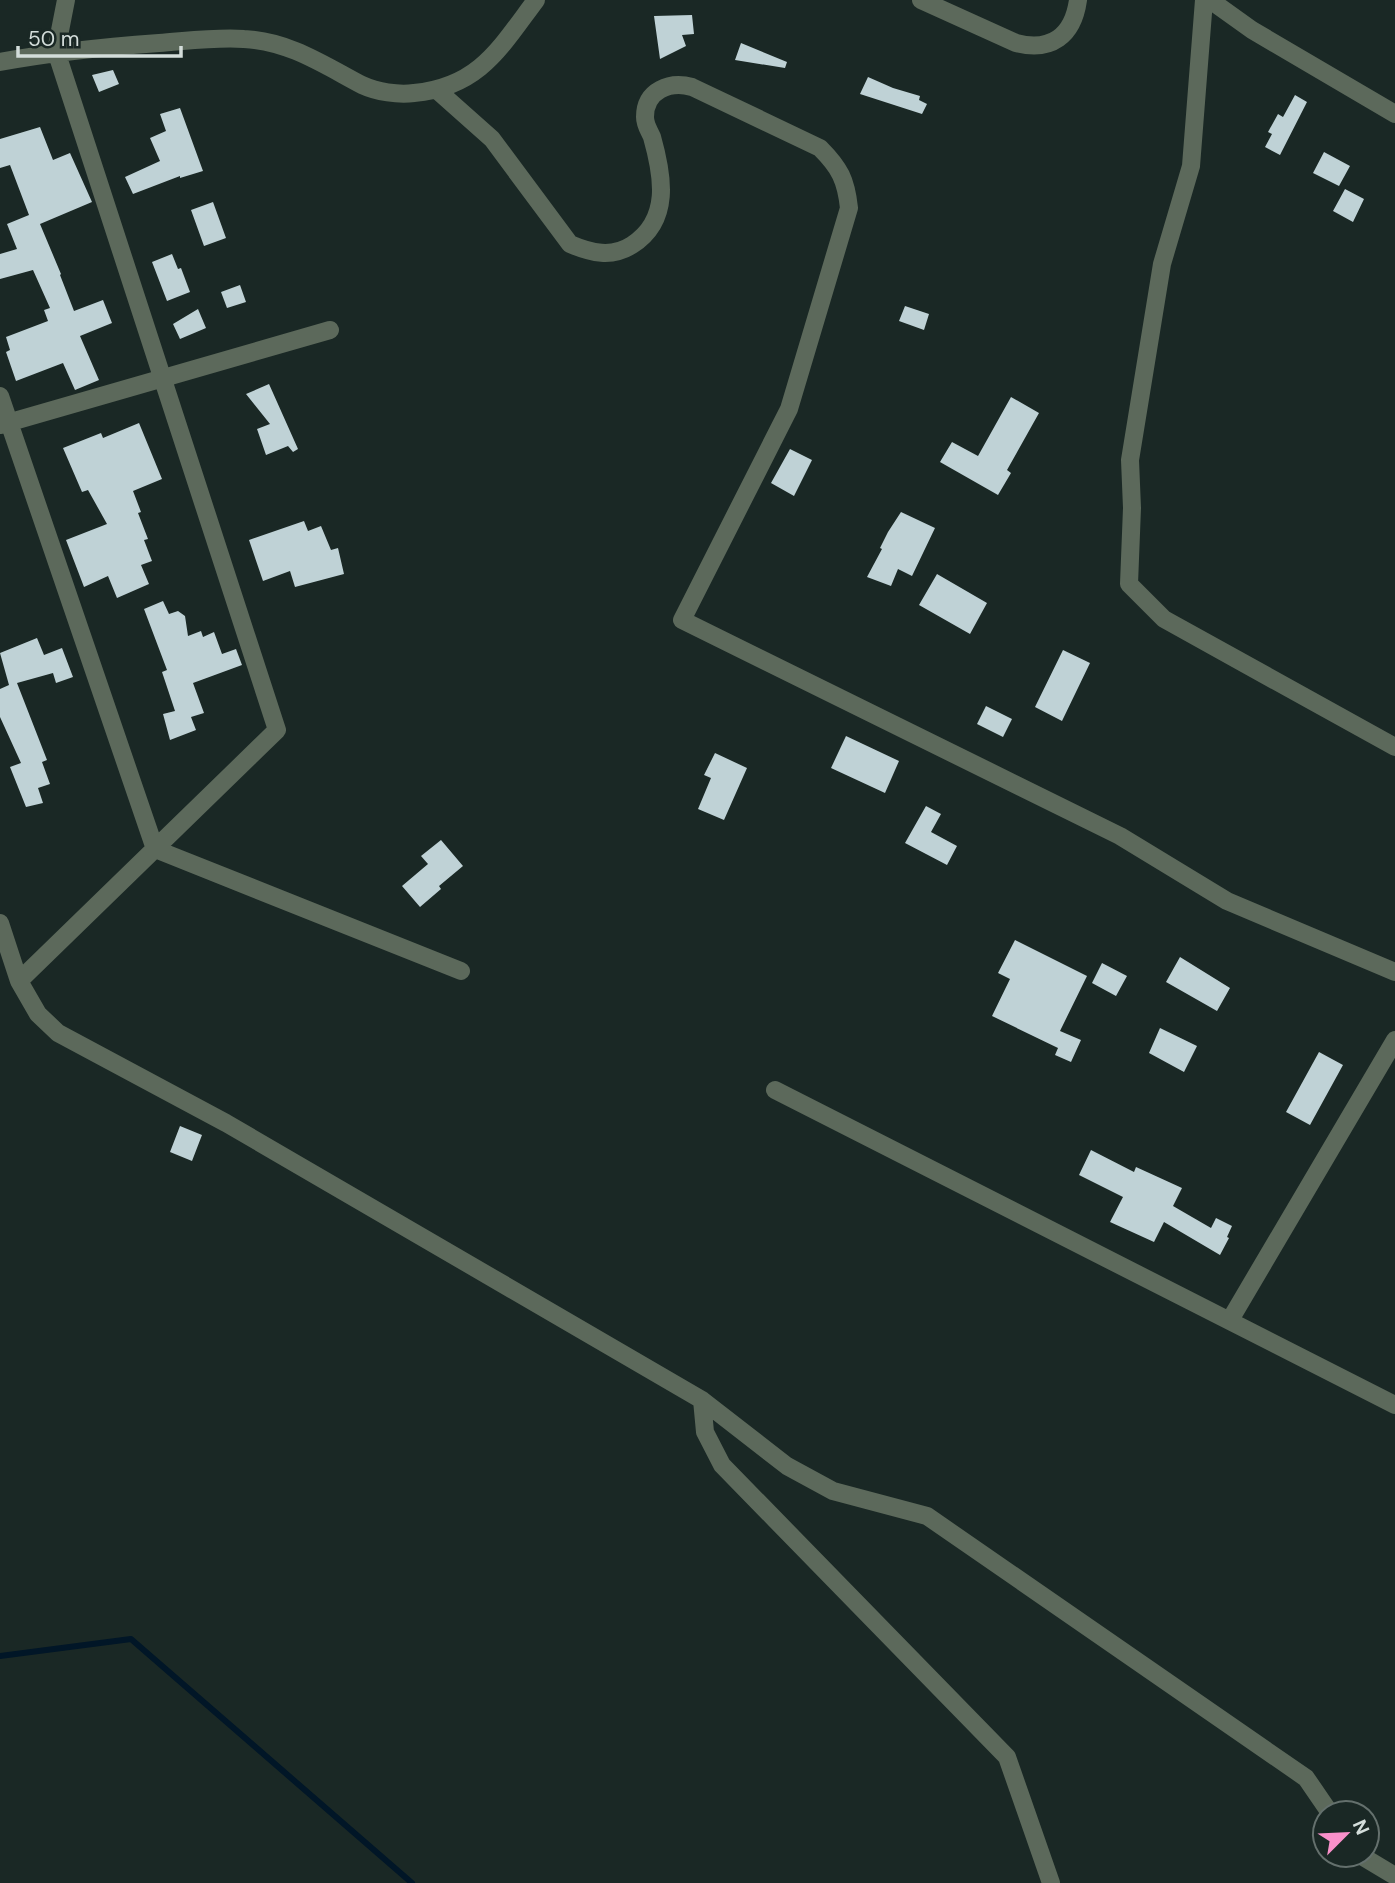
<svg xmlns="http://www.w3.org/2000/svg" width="1395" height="1883" viewBox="0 0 1395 1883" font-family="'DM Sans',sans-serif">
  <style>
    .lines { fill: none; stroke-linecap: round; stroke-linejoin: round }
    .stream { stroke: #011627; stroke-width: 6 }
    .building { fill: #bfd2d6 }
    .minor { stroke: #5c695b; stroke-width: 18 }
  </style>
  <rect width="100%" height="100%" fill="#1a2825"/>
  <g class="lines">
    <!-- stream -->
    <path class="stream" d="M0,1656L131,1639L412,1883"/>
  </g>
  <!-- building -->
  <path class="building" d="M692,15L694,34L682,35L686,46L660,59L654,16Z
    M741,43L787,62L785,68L735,60Z
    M113,70L119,84L99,92L92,75Z
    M868,77L893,88L920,96L919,100L927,104L922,114L860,94Z
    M1295,95L1307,102L1280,155L1265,147L1272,134L1268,132L1278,114L1283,117Z
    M180,108L203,171L180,178V176L133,194L125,177L160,161L150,138L166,131L160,114Z
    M40,127L53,160L70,153L92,202L40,224L61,274L60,275L74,311L103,300L112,323L80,336L99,380L75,390L63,363L16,381L6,352L10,350L6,337L48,321L44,310L50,308L33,270L0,279V254L17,249L7,224L29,215L10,165L0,168V139Z
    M1324,152L1350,166L1339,186L1313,173Z
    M1345,189L1364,199L1353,222L1333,211Z
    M213,202L226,238L204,246L191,210Z
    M172,254L178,269L181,268L190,292L167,301L152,262Z
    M240,285L246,302L227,308L221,292Z
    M905,306L929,314L924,330L899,321Z
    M198,309L206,328L180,339L173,324Z
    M269,384L298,449L293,452L288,446L266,455L257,429L270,424L246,394Z
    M1011,397L1039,413L1007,470L1011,473L998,495L940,462L952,442L978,456Z
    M139,423L162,479L133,491L141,512L138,513L148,539L144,540L152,561L141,565L149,584L117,598L108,576L84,587L66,540L107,524L88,490L82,492L63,448L101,433L103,438Z
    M790,449L812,460L794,496L771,483Z
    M901,512L935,528L912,576L898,569L891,586L867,577L882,549L880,548L888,532Z
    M304,521L308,531L321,526L331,550L338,548L344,574L295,587L290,571L263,581L249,540Z
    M937,574L987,603L970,634L919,605Z
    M163,601L169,614L178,611L185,616L188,636L201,631L203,637L214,632L222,654L236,649L242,665L193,683L204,713L191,717L196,730L170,740L163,714L175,711L162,672L167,670L144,609Z
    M37,638L44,655L62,648L73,677L56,683L53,673L17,683L47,760L42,762L50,784L38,788L43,803L26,807L10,767L21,763L0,717V689L9,685L0,653Z
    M1063,650L1090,663L1062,721L1035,707Z
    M986,706L1012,719L1003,737L977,724Z
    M846,736L899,761L885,793L831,768Z
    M715,753L747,768L724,820L698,809L711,778L704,775Z
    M926,806L941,814L931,832L957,846L947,865L905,843Z
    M441,840L463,866L439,886L441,889L420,907L402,886L428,864L421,856Z
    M1015,940L1087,976L1060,1031L1081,1040L1071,1062L1055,1055L1058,1048L992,1016L1010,979L998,973Z
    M1180,957L1230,988L1217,1011L1166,982Z
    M1102,963L1127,976L1116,996L1092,983Z
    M1160,1028L1197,1046L1184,1072L1149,1053Z
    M1319,1052L1343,1065L1310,1125L1286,1112Z
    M180,1126L202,1135L192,1161L170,1152Z
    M1091,1150L1134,1172L1136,1167L1182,1188L1173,1206L1211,1228L1216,1218L1232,1226L1227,1237L1229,1238L1220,1255L1164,1222L1154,1242L1110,1222L1123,1197L1079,1175Z"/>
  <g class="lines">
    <!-- minor -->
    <path class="minor" d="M921,0L1016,43C1051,52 1073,36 1078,0
      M1204,0L1191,166L1162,264L1130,460L1132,508L1129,584L1164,619L1395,747
      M1210,0L1252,30L1395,114
      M0,62C53,52 105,47 159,43C187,41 216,37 244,39C289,41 324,65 362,85C377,92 398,95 414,93C479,87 500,48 536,0
      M438,91L492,139L570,244C591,253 612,258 632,245C671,220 663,176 652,137C649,130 645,125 645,117C645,90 670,81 692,87L820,148C840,168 846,180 849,208L789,409L682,620L1120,836L1227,901L1395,972
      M0,396L155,849L461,971
      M0,425L330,330
      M0,923L19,981L38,1014L58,1033L226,1123L702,1400L787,1466L833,1491L927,1516L1306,1778L1330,1813
      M19,981L277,730L56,51L66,0
      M775,1090L1395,1405
      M1230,1320L1395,1040
      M702,1400L705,1432L722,1465L1007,1757L1051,1883
      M1360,1855L1395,1876"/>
  </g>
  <!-- north arrow -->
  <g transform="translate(1346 1834) rotate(66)"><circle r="33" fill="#1a2825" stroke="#64706d" stroke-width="2"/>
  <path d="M0-5L12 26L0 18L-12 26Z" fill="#f990ca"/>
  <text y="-10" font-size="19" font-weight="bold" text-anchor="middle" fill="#d3ddda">N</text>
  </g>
  <!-- scale -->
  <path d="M18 46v10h163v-10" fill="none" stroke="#d3ddda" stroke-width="3.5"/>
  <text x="28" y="46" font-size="21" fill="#d3ddda" stroke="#1a2825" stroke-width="5" paint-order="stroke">50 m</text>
</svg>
